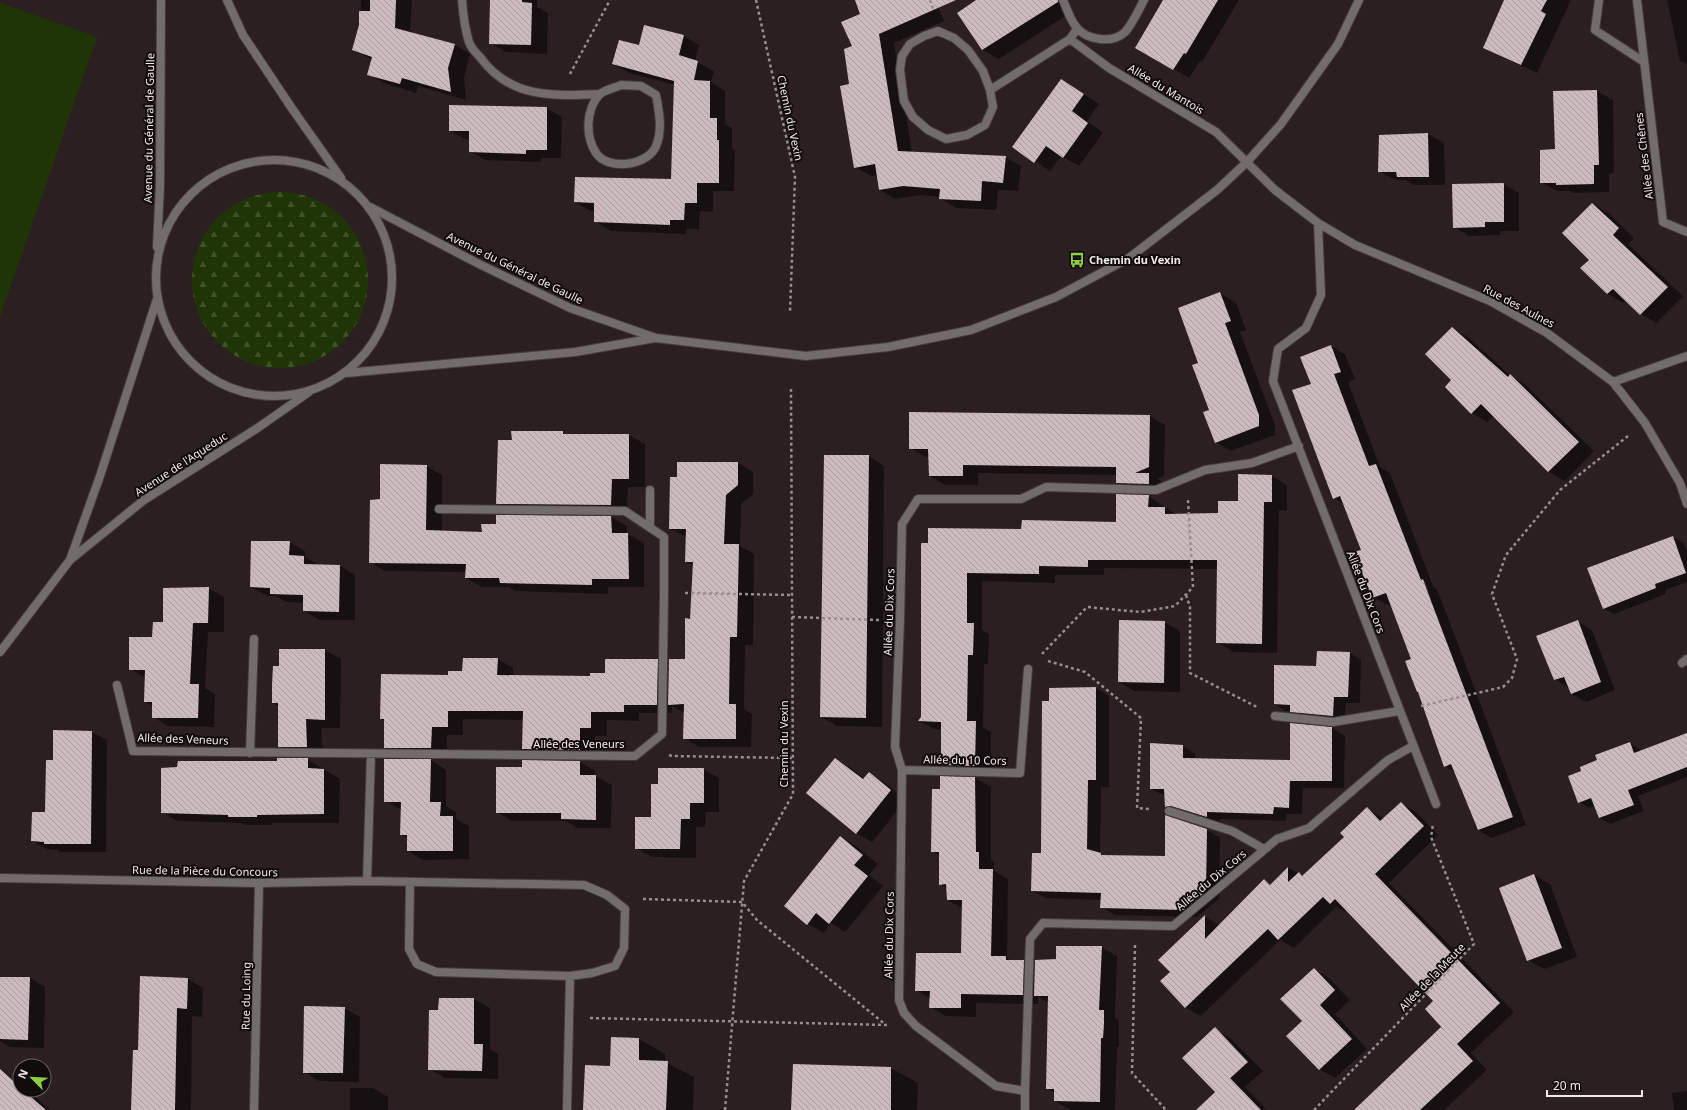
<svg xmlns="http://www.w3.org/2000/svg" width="1687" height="1110" viewBox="0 0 1687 1110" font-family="'Noto Sans',sans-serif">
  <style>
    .forest { fill: url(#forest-firs) }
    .pitch { fill: #203506 }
    .shadow { fill: #0007; fill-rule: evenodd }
    .building { fill: url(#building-back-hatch) }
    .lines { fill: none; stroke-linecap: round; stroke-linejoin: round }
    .service-casing { stroke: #483b3e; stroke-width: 10 }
    .minor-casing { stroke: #483b3e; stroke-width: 10 }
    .tertiary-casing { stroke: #483b3e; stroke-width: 10 }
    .path { stroke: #988d90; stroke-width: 2.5; stroke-dasharray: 3 3; stroke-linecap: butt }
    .service { stroke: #736c6d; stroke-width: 8 }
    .minor { stroke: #736c6d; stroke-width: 8 }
    .tertiary { stroke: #736c6d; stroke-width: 8 }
    .labels { text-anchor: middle; stroke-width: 4; stroke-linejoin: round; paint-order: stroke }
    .street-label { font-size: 11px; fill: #f2e9eb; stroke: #110b0c }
    .poi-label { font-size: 11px; font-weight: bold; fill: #f2e9eb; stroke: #110b0c; text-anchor: start }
  </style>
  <defs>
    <pattern id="forest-firs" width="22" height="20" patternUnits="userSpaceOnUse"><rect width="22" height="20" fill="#203506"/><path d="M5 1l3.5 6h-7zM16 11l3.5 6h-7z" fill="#41522a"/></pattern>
    <pattern id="building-back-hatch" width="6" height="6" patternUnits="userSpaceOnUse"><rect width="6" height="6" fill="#ccbbbe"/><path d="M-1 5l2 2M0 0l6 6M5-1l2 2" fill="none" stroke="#ab9ea0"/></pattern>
  </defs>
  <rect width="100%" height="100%" fill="#2c1f22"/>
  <!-- forest -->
  <path class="forest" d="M192 280a88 88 0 1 1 176 0a88 88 0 1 1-176 0Z"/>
  <!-- pitch -->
  <path class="pitch" d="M0,3L97,37L0,317Z"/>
  <!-- shadow -->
  <path class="shadow" d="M361,0H412L410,33L455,45L470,54L464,78L466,100L418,86L416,93L384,83L368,74L372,60L353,50L360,25Z
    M491,0H537V7L548,13L547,54L506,52L490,43Z
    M856,0H935L944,21L894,43L912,152L1005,157L1021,166L1018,191L998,190L996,210L956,208L940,198V197L920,195L895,199L880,190L877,175L871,176L855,167L850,85L853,46L862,15Z
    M978,0H1058L1067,15L999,59L983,50L958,13Z
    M1164,0H1239L1202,62L1200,61L1189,78L1136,47Z
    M1505,0H1571L1537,73L1500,56L1484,47Z
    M1667,0H1687V64L1680,61Z
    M645,26L684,36L699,45L695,61L714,71L711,82L725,91V124L732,128V149L735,150L734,191H713V212L700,211L699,229H686V234L611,231L595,221V211H591L575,202L672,180L675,85L629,73L613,64L640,46Z
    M1062,80L1099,104L1087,121L1103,133L1079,166L1061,156L1050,171L1014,147Z
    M1597,91L1613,100L1614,173L1609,174V192L1573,193L1569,191H1557L1541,182L1556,150L1554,92Z
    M547,108L562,117L561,158H541V162L485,160L470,151V139H465L450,131Z
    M1428,134L1444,143L1445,185H1414L1405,180H1395L1379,171L1380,136Z
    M1503,184L1519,193V231H1500V235L1469,236L1454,227Z
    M1593,204L1608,213L1634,238L1628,244L1683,296L1656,323L1641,314L1626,300L1623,303L1608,294L1581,268L1590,260Z
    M1220,293L1236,303L1246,330L1240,332L1275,425V435L1231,451L1216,442L1199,363Z
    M1452,328L1468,337L1511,376L1526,385L1594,451L1565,481L1549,472L1494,416L1487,422L1472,413L1452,380Z
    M1331,346L1345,354L1355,379L1348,382L1380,467L1390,473L1433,586L1436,588L1442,602L1526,825L1492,838L1478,830L1456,773L1445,766L1420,693L1417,692L1412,659L1391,604L1387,605L1373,597L1362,551L1344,504L1334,498L1313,384ZM1422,581H1425L1431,598H1429Z
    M1150,416L1165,425L1164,476L1157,479L1164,483V493L1132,492L1117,483V475L978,473V485H945L930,476L929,457H926L910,448Z
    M562,432L567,435H629L645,444V487H628L627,514L513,513L497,504L513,441Z
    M869,456L884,466L882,727L837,726L821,717Z
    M738,463L753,472V494L741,504L740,546L754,554L753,645H745L744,709L752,714L751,747H699L684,738L685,713L672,706V713H639V721L607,720V736H595V758H539L523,749L524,720L463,719V735H447V757L401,756L385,747V721L381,719L449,676L463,672L498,659L513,668V676L591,677L657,660L669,667L686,660L691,620L694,566L686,561L687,537L670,529Z
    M426,466L442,475V532L483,533L611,517L627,526V534L644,543V587H608V594L516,591L508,587H482L466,578V572L385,571L370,562L381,500Z
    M1272,476L1287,485V511L1279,510L1277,653L1233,652L1217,642L1218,569L1104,568V575H1055V583L982,581V630L989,634L988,664H984L983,727L991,732V775L957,774L942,765V730L934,729L919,721L922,718V544L1022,530L1117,523L1148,496L1176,514H1219L1239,502Z
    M1673,537L1684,543L1687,552V582L1665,590L1666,594L1614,614L1603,608Z
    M289,542L305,551V557L319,565L340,566L355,575V620H320L304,611V603L286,602L276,596H267L251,587Z
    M208,588L224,597V632H208L205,688L215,694L214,727L168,726L153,717V706L145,702L146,678L130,669L164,623Z
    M1577,621L1592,630L1615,690L1586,702L1571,694L1569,688L1555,679Z
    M1164,622L1180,631V692L1134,691L1119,682Z
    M280,650H325L341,659L340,728H321L323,756L294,755L279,746V707L273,703L280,666Z
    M1350,653L1361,660L1360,703H1346L1344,723L1303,718L1291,711H1286L1275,704L1317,667Z
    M1096,688L1109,696V787H1101L1100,855L1166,857L1207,830L1220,838L1219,899L1197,917L1115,915L1101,907L1102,900L1046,898L1032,891L1042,854L1050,702Z
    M1291,724L1332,728L1345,736L1344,788H1303L1302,814H1286V821L1220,819V824L1179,814L1166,807L1165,796L1151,789L1182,746L1195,753V759L1291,761Z
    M54,731L92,732L107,740L106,852H60L57,850L47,849L32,841L46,813L54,761Z
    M1687,734V777L1638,796L1644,811L1610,824L1600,818L1595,806L1590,808L1579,802L1583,772L1599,760L1630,743L1642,751Z
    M307,759L340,779L339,823H272V825H245L241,823L177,821L162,812L278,762Z
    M835,759L851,768L865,779L870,774L885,783L906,800L872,842L856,833Z
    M431,760L446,770V806L456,812V819L469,826V859L423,860L408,851V838L401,834L402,810L385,801Z
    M580,762L595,771V776L612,785L611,828H577L566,821H512L497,812L523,768Z
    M703,769L719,778V812H706L705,827H696V858L652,857L636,848L652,818L659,785Z
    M975,778L991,787V860L994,862V871L1008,879L1007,958L1011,961H1024L1036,968L1101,947L1117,956L1115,1018L1119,1020V1047H1117L1115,1110H1071L1055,1101V1093L1047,1088L1049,1003L1038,997V1004L976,1003V1017L946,1016L930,1007V998L916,990L962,954V908L947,900V888L940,884V856L932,851L941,790Z
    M1401,803L1416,812L1438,835L1389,883L1514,1012L1471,1053L1487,1070L1444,1110H1355L1441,1028L1445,1030L1434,1002L1347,910L1345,912L1336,907L1294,948L1280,940L1201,1016L1186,1008L1161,981L1171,972L1160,960L1205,917L1220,925L1265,881L1272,885L1289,868L1303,876L1344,838L1341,833L1367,808L1384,819Z
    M840,837L856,846L878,864L869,875L883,886L845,932L831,923L824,933L808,924L785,905Z
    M1534,875L1550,884L1577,957L1544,969L1528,960Z
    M1314,969L1329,978L1350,1000L1335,1014L1367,1049L1335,1078L1319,1069L1303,1022Z
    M0,978H30L45,987L44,1048L10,1047L0,1041Z
    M188,979L203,988L202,1017L192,1016L191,1110H132L139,1051Z
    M474,999L490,1008V1049L498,1054V1079L445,1078L429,1069L439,1011Z
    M344,1008L360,1017L359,1082L319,1081L304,1072Z
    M1215,1029L1230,1038L1263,1071L1245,1087L1267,1110H1201L1217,1092L1215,1091Z
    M639,1039L665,1054V1062L694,1077L693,1110H584L611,1067Z
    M794,1065L891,1068L918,1083L917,1110H794Z
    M6,1076L20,1084V1090H27L50,1110H3L0,1102V1082Z
    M350,1088H373L388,1097V1110H350Z
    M1687,1091V1110H1674L1672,1093Z"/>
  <!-- building -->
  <path class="building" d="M370,0H396L395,28L455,44L448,68L451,92L402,78L400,84L367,75L372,57L352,50L359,25V11H370Z
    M490,0H522V2L532,3L531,45L489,44Z
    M855,0H956L879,34L898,151L1006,156L1003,183L982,181L981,201L939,199L940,189L903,186L879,190L875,164L854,168L840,86L849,84L844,49L852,46L841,22L860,14Z
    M976,0H1058V2L982,50L957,13Z
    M1163,0H1218L1186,54L1184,53L1173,70L1135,48Z
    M1504,0H1547L1541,11L1546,14L1521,65L1483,48Z
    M644,25L684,35L679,55L698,61L694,80L710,81V118H717V140H719V183H697V203H685L684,220H670V225L594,222V203L574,202L575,177L671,179L674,81L612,64L619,40L639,45Z
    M1061,79L1084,94L1072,111L1088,123L1063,158L1046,146L1034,163L1012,147Z
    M1597,90L1599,165H1594V184L1556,185V183H1540V150L1555,149L1553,91Z
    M449,105L547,107V150H526V154L469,152V131H449Z
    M1428,133L1429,177H1397L1396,172H1378L1379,135Z
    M1504,183V222H1485V227L1453,228L1452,184Z
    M1592,203L1619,228L1613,235L1668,287L1640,315L1613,289L1607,294L1580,268L1589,260L1562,233Z
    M1220,292L1231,321L1225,323L1259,415V426L1215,443L1203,412L1209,410L1192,365L1198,363L1178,308Z
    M1452,327L1508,377L1510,374L1579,442L1548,472L1481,404L1471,414L1445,387L1451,380L1425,354Z
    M1331,345L1341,372L1334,374L1369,466L1376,464L1421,580L1423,579L1428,593L1513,817L1478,830L1451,764L1444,767L1418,692H1417L1405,661L1411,659L1386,593L1372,598L1354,552L1361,550L1340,496L1333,499L1292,390L1311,384L1300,357Z
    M909,412L1150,415L1149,467L1135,473H1149V484L1116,483V467L963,465V476H929L928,449H909Z
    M511,431H563V434H629V479H612L611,505L496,504L498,440H512Z
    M824,455H869L866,718L820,717Z
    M677,462H738V485L726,495L724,544H739L737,637H730L729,704H736V739H683L684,704L668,705L669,659H685V618L690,619L693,562H685L686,529H669L670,477H677Z
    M380,464L427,465L426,530L482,532L481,524H496V515L611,516L612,533H628L629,579H592V585L500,583L499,578H465L466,564L369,563L370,500L380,499Z
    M1238,474L1272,475V502H1264L1262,644L1216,643L1217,560H1088V567L1039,566V574L967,573V623H974L973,655H968L967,721H976L975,766L941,765V722L918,721L921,717V543H928V528L1021,529L1022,520L1116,522V494L1149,495L1148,507H1165V514L1218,513V501H1238Z
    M1673,536L1686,573L1655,584L1656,588L1603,609L1587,568Z
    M251,541H290L289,555L304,556V564L340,565L339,612L303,611V595L270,594V588L250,587Z
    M209,587L208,623H193L190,684H199L198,718H152V702H144L145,670H129V637H152L153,622H163V588Z
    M1119,620L1165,621L1164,683L1118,682Z
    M1578,620L1601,682L1571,694L1564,677L1554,680L1536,636Z
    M279,649H325V720L306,719L307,747H278V703H272V685L273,666H279Z
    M1317,651L1350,652L1348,697H1334L1333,716L1290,712V705L1274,704V665L1316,666Z
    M463,658H498L497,675L590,676V673H605V659H658L657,705H624V712H591V728H580V750L522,749L523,711H448V727H432L431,748H384V719H380L381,674L448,675V671H462Z
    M1096,687V780H1088L1087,849L1101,853V855L1165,856V815L1207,829L1206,891L1184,910L1100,908L1101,893L1031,891L1032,853H1041L1042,701H1049V688Z
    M1290,723L1332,727V781H1290L1289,808L1274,807L1273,814L1207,812V817L1171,806L1165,807L1164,789H1150V743L1183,745V758L1290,760Z
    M53,730L92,731L91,844H44V842L31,841L32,812H45L46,760H53Z
    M1687,733V767L1628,790L1634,805L1599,818L1591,798L1578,803L1568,776L1581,771L1580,767L1597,760L1595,755L1630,742L1634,753Z
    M277,758H308V768L324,769V814L257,815V817H228V815L161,813V768L177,767L178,761H277Z
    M835,758L863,779L869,772L891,790L856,834L806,793Z
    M384,759H431L430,802H441L440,816H453V851H407V835H400L401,802H384Z
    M522,760L580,761V775H596V820L561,819V813H496V767H522Z
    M658,768H704V803H690V819H681L680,849H635V817H651V784H658Z
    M940,776L975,777L976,852H979V869H993L991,956H1006V960H1024L1023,995L961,994V1008H929L930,991H915L916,953H961L962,900H947L946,884L939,885V852H931L932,789H940Z
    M1401,802L1424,826L1375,874L1500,1003L1457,1044L1473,1061L1420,1110H1354L1441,1027L1445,1031L1425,1009L1433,1001L1335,899L1330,904L1323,897L1278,940L1268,929L1185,1008L1160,981L1170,972L1158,960L1205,915V939L1264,879L1270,885L1288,867V882L1299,872L1302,876L1344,837L1340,833L1367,807L1380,821Z
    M840,836L863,855L854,865L868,876L829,924L816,913L807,925L784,906Z
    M1534,874L1562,948L1527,961L1499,888Z
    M1056,946H1102L1099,1010H1104V1024L1103,1038H1101L1100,1102L1054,1101V1089H1046L1048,996H1034L1035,960L1056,959Z
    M1314,968L1335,990L1320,1005L1352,1039L1319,1070L1286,1036L1302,1021L1280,999Z
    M140,976L188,978L187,1009L177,1008L175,1110H131L133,1050H138Z
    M0,977H30L28,1040L0,1039Z
    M439,998H474V1044H483L482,1071L428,1070L429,1010H438Z
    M304,1006L345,1007L343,1073H303Z
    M1215,1027L1248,1062L1215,1092L1182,1058Z
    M611,1037L639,1038V1060L668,1061L666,1110H583L585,1065L610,1066Z
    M793,1064L891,1067V1110H791Z
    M0,1069L20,1087V1090H23L46,1110H0Z
    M1230,1078L1261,1110H1196Z"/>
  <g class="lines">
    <!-- service casing -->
    <g class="service-casing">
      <path id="service" d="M1275,716L1333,722L1399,711
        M1169,811L1232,831L1264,849"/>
    </g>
    <!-- minor casing -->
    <g class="minor-casing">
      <path id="minor" d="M462,0C463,14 465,29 469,42C471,48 476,53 480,57C510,99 554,96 600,94
        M1063,0C1067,9 1070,20 1077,28C1087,40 1113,44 1125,32C1132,25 1139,9 1144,0
        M1599,0L1595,30L1644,62
        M1637,0L1663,222L1687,232
        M938,31L954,38L968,50L983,71L990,90L993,107L985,125L967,135L946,139L928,130L913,117L904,101L900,70L902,56L910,44L924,36Z
        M1070,39L1109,68L1216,132L1275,190L1318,223L1355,245L1490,301L1547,333L1613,382L1645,423L1680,483L1687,504
        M621,85L641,86L656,95C659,111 663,130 656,146C648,166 608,171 596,153C585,136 586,110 599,95C603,90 615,88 621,85Z
        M990,90L1070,39L1077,29
        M1318,223L1321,295L1306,328L1278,349L1273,381L1436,804
        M1613,382L1687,356
        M1299,446L1252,463L1205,470L1156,490L1046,487L1021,499H918L902,524L900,620L895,747L902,770L899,1000L904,1013L916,1026L996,1086L1025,1091L1030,939L1043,923L1173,926L1277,839L1309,828L1388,760L1413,746
        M650,490V527
        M70,560L100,476L157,299
        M0,652L70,560L144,500L259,427L309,392
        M1682,663L1687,659
        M117,685L133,751L635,756L662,734L664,593V537L625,511L439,509
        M250,753L254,639
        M902,770L1020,773L1028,669
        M0,878L259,883L367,881L584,885L607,895L625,909L624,948L615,966L592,973L570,976L436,972L417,964L409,949L410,883
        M367,881L371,754
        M254,1110L259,883
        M567,1110L570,976
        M1025,1110V1091"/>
    </g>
    <!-- tertiary casing -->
    <g class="tertiary-casing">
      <path id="tertiary" d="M227,0L243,35L293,110L341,178
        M156 278a118 118 0 1 1 236 0a118 118 0 1 1-236 0Z
        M370,207L479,264L570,308L656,338L806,356L888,347L971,330L1056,297L1129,258L1217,190L1247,162L1281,124L1338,44L1359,0
        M157,247L160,185L161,0
        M346,373L575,352L655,338"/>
    </g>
    <!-- path -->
    <path class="path" d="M756,0L795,177L790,312
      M930,0L934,11
      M570,74L610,0
      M685,593L792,595
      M1186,595L1190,607V673L1257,707
      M792,617L879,620
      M1042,654L1087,607L1140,612L1175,606L1193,587L1188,500
      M1048,661L1085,672L1141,718L1137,808L1149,809
      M1421,706L1503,687L1512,678L1517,659L1492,594L1506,555L1560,490L1628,436
      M669,755L672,756L792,758
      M643,899L742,902L757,920L886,1025
      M1135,945L1132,1073L1166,1110
      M590,1018L887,1025
      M725,1110L744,881L793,794L791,389
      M1314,1110L1474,944L1431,837L1433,824"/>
    <!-- service -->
    <use href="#service" class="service"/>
    <!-- minor -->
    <use href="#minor" class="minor"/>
    <!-- tertiary -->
    <use href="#tertiary" class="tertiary"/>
  </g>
  <!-- icons -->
  <defs>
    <g id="bus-bare" transform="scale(1.2)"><path d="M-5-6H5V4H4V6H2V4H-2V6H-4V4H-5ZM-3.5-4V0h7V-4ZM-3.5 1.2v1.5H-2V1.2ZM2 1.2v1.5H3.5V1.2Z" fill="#8ece43" stroke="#110b0c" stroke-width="2.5" paint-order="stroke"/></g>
  </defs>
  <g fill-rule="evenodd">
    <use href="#bus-bare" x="1077" y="260"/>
  </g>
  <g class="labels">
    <!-- street labels -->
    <g class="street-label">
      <text transform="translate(1166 89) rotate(31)" y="4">Allée du Mantois</text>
      <text transform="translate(790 118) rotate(78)" y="4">Chemin du Vexin</text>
      <text transform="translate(149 128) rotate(-89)" y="4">Avenue du Général de Gaulle</text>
      <text transform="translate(1644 156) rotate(-97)" y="4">Allée des Chênes</text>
      <text transform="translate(515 268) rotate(26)" y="4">Avenue du Général de Gaulle</text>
      <text transform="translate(1519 306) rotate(28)" y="4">Rue des Aulnes</text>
      <text transform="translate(181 464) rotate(-33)" y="4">Avenue de l'Aqueduc</text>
      <text transform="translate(1366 592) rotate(69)" y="4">Allée du Dix Cors</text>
      <text transform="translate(889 612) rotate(-88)" y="4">Allée du Dix Cors</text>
      <text transform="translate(183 739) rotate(2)" y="4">Allée des Veneurs</text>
      <text x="579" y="748">Allée des Veneurs</text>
      <text transform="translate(784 744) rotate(-90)" y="4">Chemin du Vexin</text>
      <text transform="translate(965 760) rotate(1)" y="4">Allée du 10 Cors</text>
      <text transform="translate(205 871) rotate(1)" y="4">Rue de la Pièce du Concours</text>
      <text transform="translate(1211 880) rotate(-40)" y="4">Allée du Dix Cors</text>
      <text transform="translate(889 935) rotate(-89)" y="4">Allée du Dix Cors</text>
      <text transform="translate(1432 977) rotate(-46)" y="4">Allée de la Meute</text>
      <text transform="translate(246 996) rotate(-89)" y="4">Rue du Loing</text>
    </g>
    <!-- poi labels -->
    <g class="poi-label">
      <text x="1089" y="264">Chemin du Vexin</text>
    </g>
  </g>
  <!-- north arrow -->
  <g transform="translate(32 1078) rotate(294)"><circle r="19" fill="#110b0c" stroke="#6b6465"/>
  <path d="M0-3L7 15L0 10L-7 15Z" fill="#8ece43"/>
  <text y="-6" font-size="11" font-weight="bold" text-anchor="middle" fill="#f2e9eb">N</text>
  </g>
  <!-- scale -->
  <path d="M1547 1090v6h95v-6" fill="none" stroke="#f2e9eb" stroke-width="2"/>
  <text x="1553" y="1090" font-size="12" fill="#f2e9eb" stroke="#110b0c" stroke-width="3" paint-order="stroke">20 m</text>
</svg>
